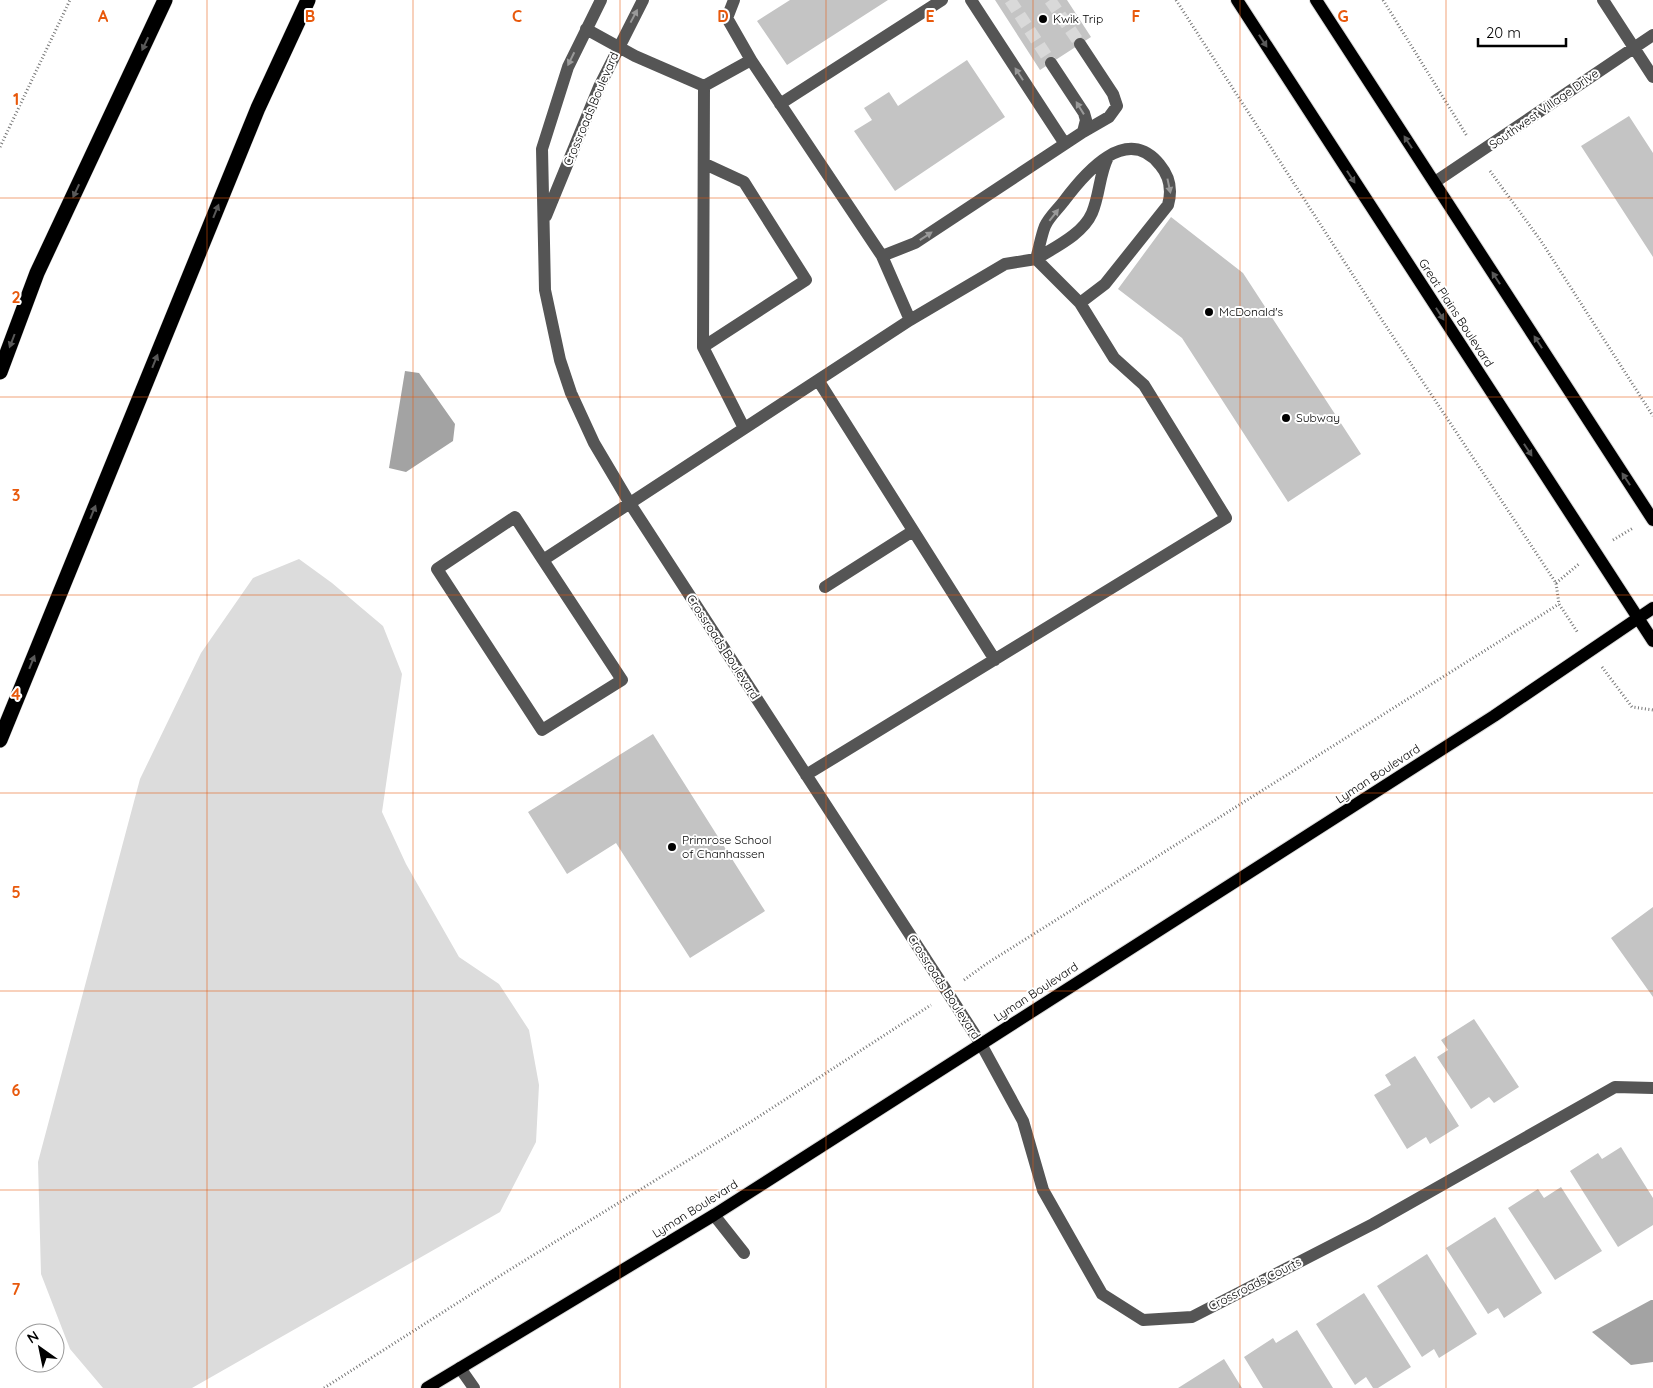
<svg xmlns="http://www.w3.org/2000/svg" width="1653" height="1388" viewBox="0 0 1653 1388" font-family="Quicksand,sans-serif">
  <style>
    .green { fill: #dcdcdc }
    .water { fill: #a3a3a3 }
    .building { fill: #c4c4c4 }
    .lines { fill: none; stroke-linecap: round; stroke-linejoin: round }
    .minor-tunnel { stroke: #d9d9d9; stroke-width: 12; stroke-dasharray: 12 6; stroke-linecap: butt }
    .major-casing { stroke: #dbdbdb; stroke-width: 14 }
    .highway-casing { stroke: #dbdbdb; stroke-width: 16 }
    .path { stroke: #777; stroke-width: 3; stroke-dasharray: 1 2.5; stroke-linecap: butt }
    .minor { stroke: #555; stroke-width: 12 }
    .major { stroke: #000; stroke-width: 12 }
    .highway { stroke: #000; stroke-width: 15 }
    .oneway { fill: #999 }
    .oneway2 { fill: #595959 }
    .grid { fill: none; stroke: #e8590c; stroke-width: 1; stroke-opacity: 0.55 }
    .poi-dot { fill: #000; stroke: #fff; stroke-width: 2 }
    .labels { text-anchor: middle; stroke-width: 4; stroke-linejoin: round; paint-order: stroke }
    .poi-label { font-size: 12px; fill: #000; stroke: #fff; text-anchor: start }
    .street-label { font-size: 12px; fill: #000; stroke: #fff }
    .grid-label { font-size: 16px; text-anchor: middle; font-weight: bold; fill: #e8590c; stroke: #fff; stroke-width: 4; stroke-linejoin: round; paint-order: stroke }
  </style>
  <rect width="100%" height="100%" fill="#fff"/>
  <!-- green -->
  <path class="green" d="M299,559L332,583L383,626L402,674L382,812L406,864L459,957L499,984L529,1030L539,1085L536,1142L500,1212L192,1388H103L70,1349L41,1274L38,1162L140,779L201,653L253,578Z"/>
  <!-- water -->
  <path class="water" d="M405,371L419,373L455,424L453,441L406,472L389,468Z
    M1651,1300H1653V1362L1631,1365L1592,1332Z"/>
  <!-- building -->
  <path class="building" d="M790,0H888L787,65L757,21Z
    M995,0H1067L1091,37L1040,70Z
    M967,60L1005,117L895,191L854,131L872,120L864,108L889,92L898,106Z
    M1629,116L1653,153V257L1581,146Z
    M1171,217L1243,273L1361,454L1288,502L1182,338L1118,289Z
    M653,734L765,911L690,958L616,843L567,874L528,812Z
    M1653,907V997L1611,938Z
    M1474,1019L1519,1087L1494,1103L1489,1097L1471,1109L1437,1057L1448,1050L1441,1040Z
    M1415,1056L1459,1126L1430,1144L1426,1137L1407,1149L1374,1095L1391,1085L1385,1075Z
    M1621,1147L1653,1198V1225L1618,1247L1570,1171L1598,1153L1602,1159Z
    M1561,1187L1602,1251L1555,1280L1508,1208L1538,1189L1544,1198Z
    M1495,1217L1542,1293L1504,1318L1498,1308L1488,1314L1446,1248Z
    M1427,1254L1477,1334L1439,1358L1434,1349L1422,1357L1377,1286Z
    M1364,1293L1411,1367L1378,1388H1373L1366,1377L1355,1385L1316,1324Z
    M1297,1330L1333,1388H1263L1244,1357L1273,1338L1276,1343Z
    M1224,1359L1242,1388H1178Z"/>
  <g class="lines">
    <!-- minor-tunnel -->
    <path class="minor-tunnel" d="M1010,0L1051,63
      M1050,0L1080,44"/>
    <!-- major casing -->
    <g class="major-casing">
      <path id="major" d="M1237,0L1653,641
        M1316,0L1653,520
        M427,1388L714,1215L1494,716L1653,608"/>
    </g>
    <!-- highway casing -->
    <g class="highway-casing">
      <path id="highway" d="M0,372L37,273L165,0
        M0,740L258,108L308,0"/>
    </g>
    <!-- path -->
    <path class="path" d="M1176,0L1378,314L1556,583L1559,604L1578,633
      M1383,0L1467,136
      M0,147L70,0
      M1490,171L1541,241L1653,416
      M1613,540L1633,528
      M1556,583L1579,564
      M1602,667L1632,707L1653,710
      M964,980L986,964L1559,604
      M324,1388L506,1272L752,1121L931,1005"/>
    <!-- minor -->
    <path class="minor" d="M601,0L568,67L542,149L545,290L560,360L571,393L594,443L629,502L981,1044L1023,1121L1043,1190L1102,1294L1143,1320L1192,1317L1373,1224L1615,1087L1653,1088
      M734,0L727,18L751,60L882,256L910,320L1005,264L1036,259L1080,303L1114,358L1144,385L1226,518L806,775
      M971,0L1065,144
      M1603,0L1653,77
      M586,29L635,56L704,86L751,60
      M1080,44L1113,94L1117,106L1109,117L1083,132
      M704,86L703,347L744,428
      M780,104L942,0
      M1435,182L1653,35
      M546,216L599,87L643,0
      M882,256L915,243L1083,132L1086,120L1084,113L1051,63
      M1036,259C1039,249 1041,236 1045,226C1049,217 1058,209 1064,201C1085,173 1127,123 1160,165C1170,177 1172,191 1168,205L1105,284L1080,303
      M1036,259C1055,247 1083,234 1092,213C1100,194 1099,175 1108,157
      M703,347L806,280L744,182L705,164
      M818,380L995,660
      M543,560L515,517L437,569L542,730L622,680L543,560L910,320
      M825,587L913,531
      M714,1215L744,1253
      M460,1368L474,1388"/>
    <!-- major -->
    <use href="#major" class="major"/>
    <!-- highway -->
    <use href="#highway" class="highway"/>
  </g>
  <!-- one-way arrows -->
  <defs><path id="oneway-solid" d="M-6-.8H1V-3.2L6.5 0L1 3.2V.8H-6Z" transform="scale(1.25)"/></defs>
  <g class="oneway">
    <use href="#oneway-solid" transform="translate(634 16) rotate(-62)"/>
    <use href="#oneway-solid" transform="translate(571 59) rotate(116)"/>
    <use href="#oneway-solid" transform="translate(1019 74) rotate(-123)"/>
    <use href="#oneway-solid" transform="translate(1080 108) rotate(-122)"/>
    <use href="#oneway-solid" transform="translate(1169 186) rotate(78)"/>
    <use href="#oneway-solid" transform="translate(1054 215) rotate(-52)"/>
    <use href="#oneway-solid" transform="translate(926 236) rotate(-33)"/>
  </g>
  <g class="oneway2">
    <use href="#oneway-solid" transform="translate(1263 41) rotate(57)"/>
    <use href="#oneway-solid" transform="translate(145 44) rotate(115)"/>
    <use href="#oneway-solid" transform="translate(1408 142) rotate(-123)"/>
    <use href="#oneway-solid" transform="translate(1351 177) rotate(57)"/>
    <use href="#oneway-solid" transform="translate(76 191) rotate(115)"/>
    <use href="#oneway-solid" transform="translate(216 211) rotate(-68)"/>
    <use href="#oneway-solid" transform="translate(1496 278) rotate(-123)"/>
    <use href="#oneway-solid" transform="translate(1440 314) rotate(57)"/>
    <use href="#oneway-solid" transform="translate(12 341) rotate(111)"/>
    <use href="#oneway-solid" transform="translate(1538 342) rotate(-123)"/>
    <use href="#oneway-solid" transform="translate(155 361) rotate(-68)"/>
    <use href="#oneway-solid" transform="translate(1528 450) rotate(57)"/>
    <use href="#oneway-solid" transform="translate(1626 479) rotate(-123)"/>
    <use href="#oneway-solid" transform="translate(93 512) rotate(-68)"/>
    <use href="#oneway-solid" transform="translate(32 662) rotate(-68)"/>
  </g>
  <!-- grid -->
  <path class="grid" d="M207,0V1388M413,0V1388M620,0V1388M826,0V1388M1033,0V1388M1240,0V1388M1446,0V1388M0,198H1653M0,397H1653M0,595H1653M0,793H1653M0,991H1653M0,1190H1653"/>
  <!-- markers -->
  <g class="poi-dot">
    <circle cx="1043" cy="19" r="5"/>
    <circle cx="1209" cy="312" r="5"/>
    <circle cx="1286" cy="418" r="5"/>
    <circle cx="672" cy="847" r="5"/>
  </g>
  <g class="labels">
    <!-- poi labels -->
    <g class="poi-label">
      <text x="1053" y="23">Kwik Trip</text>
      <text x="1219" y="316">McDonald's</text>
      <text x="1296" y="422">Subway</text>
      <text x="682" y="844">Primrose School<tspan x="682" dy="14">of Chanhassen</tspan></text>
    </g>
    <!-- street labels -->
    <g class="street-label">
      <text transform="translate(591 109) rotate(-67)" y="4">Crossroads Boulevard</text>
      <text transform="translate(1544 109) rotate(-35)" y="4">Southwest Village Drive</text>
      <text transform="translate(1456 313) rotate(57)" y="4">Great Plains Boulevard</text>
      <text transform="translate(723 647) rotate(57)" y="4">Crossroads Boulevard</text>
      <text transform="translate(1378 774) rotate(-33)" y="4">Lyman Boulevard</text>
      <text transform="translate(944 987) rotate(57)" y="4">Crossroads Boulevard</text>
      <text transform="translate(1036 992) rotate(-33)" y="4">Lyman Boulevard</text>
      <text transform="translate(695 1209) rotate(-32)" y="4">Lyman Boulevard</text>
      <text transform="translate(1255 1284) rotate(-27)" y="4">Crossroads Courts</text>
    </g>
  </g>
  <g class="grid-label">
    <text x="103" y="22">A</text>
    <text x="310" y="22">B</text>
    <text x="517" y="22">C</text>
    <text x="723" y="22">D</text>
    <text x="930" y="22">E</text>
    <text x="1136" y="22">F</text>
    <text x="1343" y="22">G</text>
    <text x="16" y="105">1</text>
    <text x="16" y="303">2</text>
    <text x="16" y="501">3</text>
    <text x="16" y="700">4</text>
    <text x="16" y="898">5</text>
    <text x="16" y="1096">6</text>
    <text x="16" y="1295">7</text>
  </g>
  <!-- north arrow -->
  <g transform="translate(40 1348) rotate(327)"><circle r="24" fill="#ffffff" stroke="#999999"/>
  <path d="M0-4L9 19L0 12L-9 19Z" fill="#000000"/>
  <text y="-8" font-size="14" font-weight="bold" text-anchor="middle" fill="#000000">N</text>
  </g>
  <!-- scale -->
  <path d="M1478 38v8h88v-8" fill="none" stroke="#000000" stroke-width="2.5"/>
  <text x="1486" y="38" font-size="15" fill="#000000" stroke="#ffffff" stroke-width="4" paint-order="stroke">20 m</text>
</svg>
